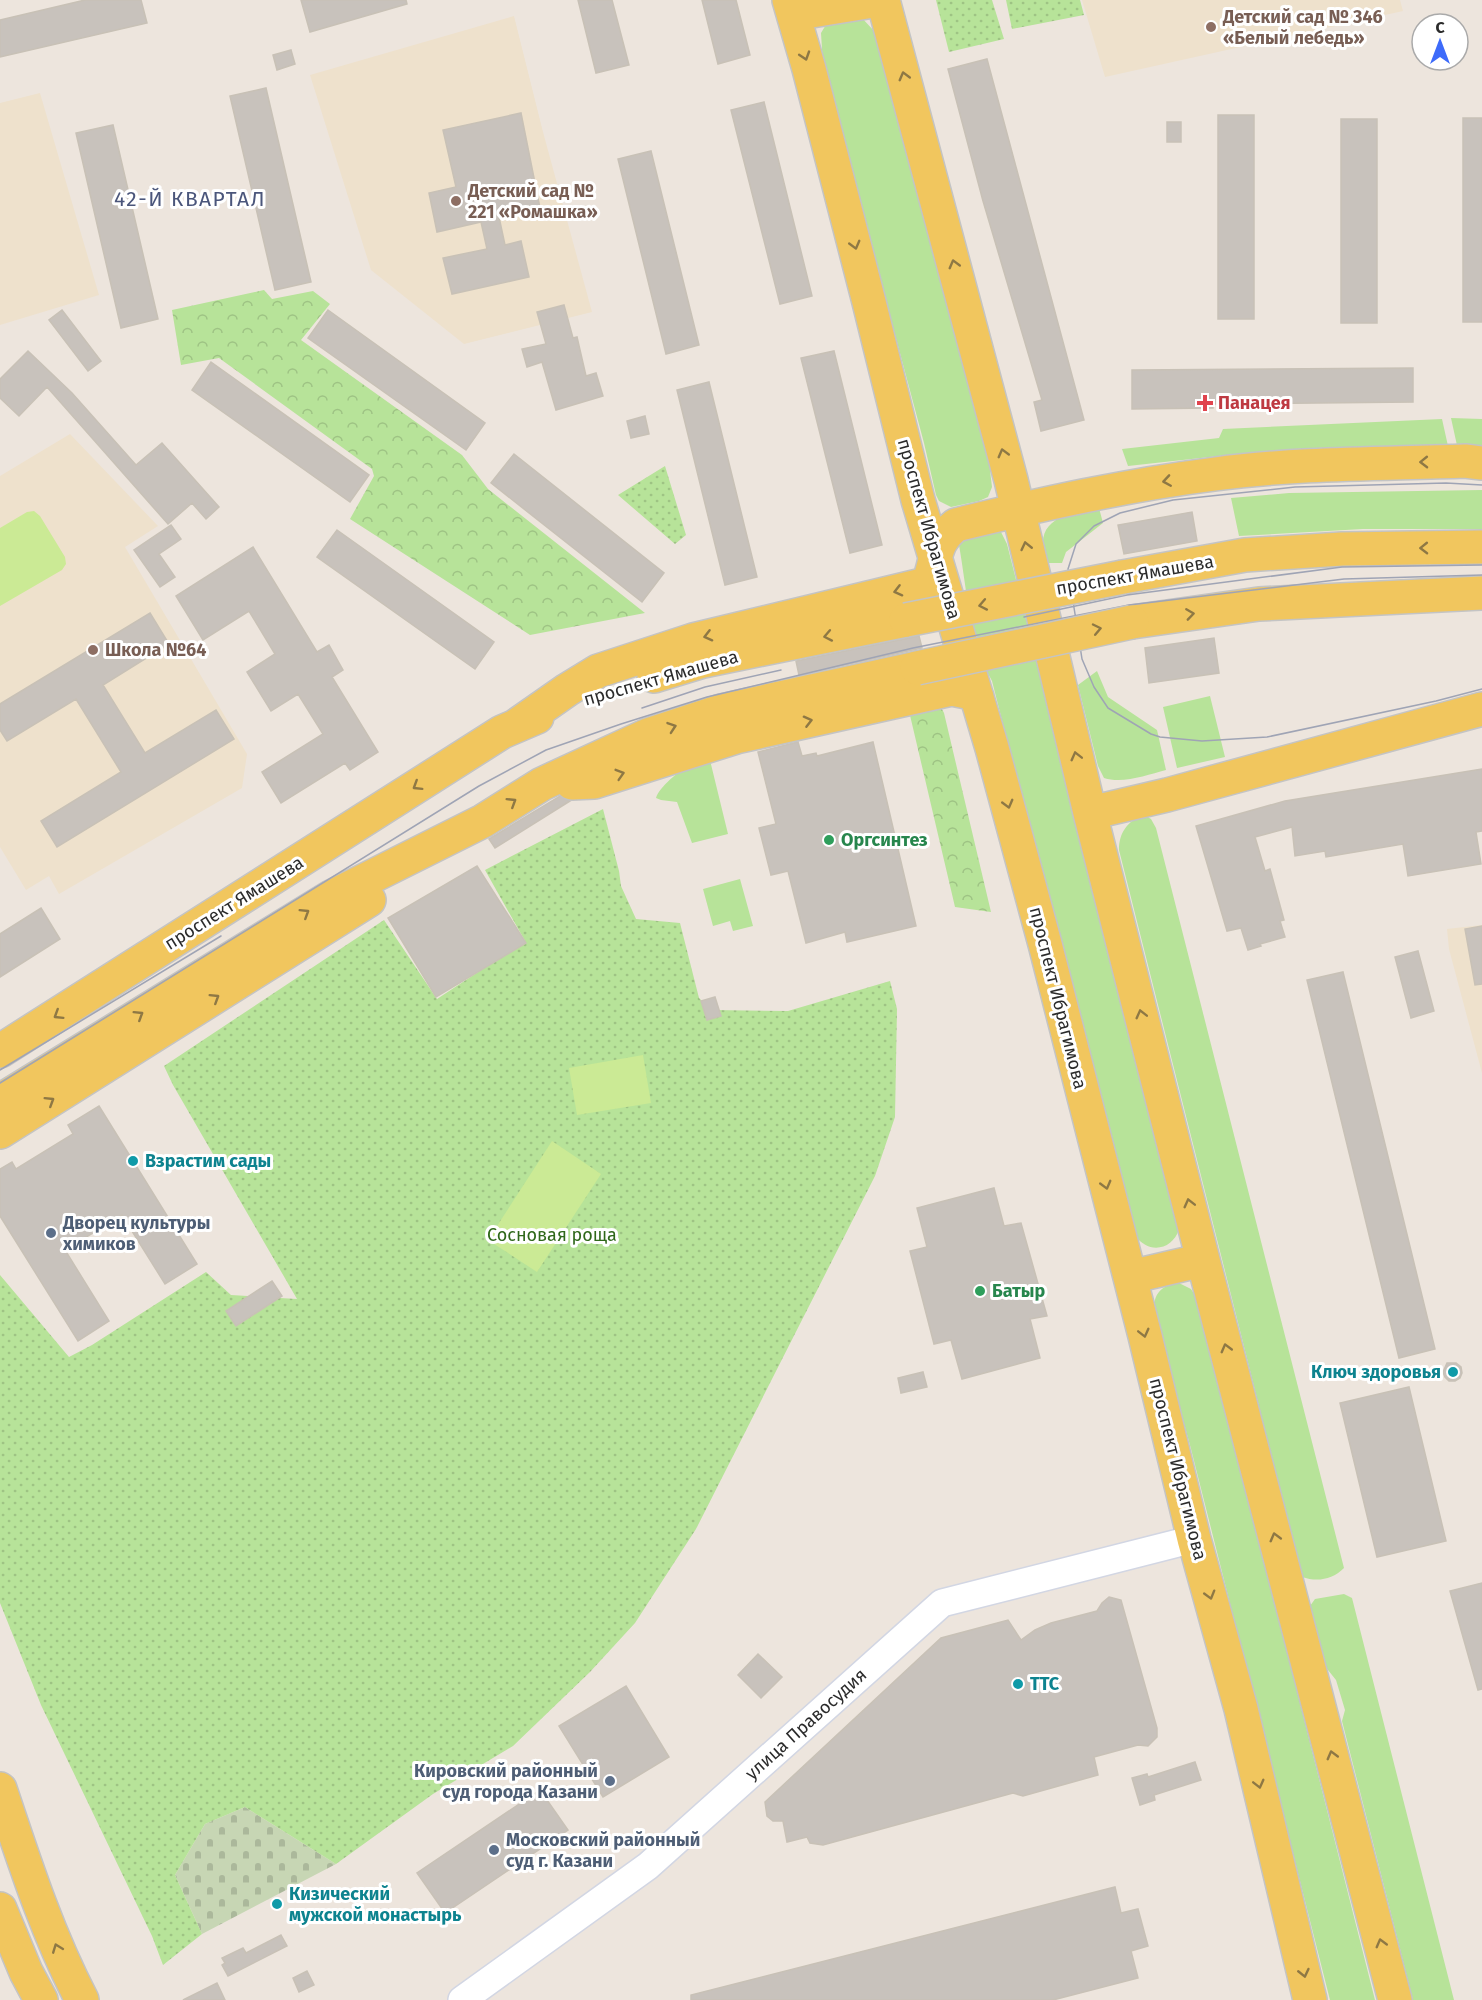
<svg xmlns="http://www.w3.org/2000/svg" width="1482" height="2000" viewBox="0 0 1482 2000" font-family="'Fira Sans',sans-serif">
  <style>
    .education { fill: #eee1cc }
    .grass { fill: #b7e399 }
    .forest { fill: url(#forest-crowns) }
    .cemetery { fill: url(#cemetery-stones) }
    .park { fill: url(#park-dots) }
    .pitch { fill: #cbea95 }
    .building { fill: #c8c2bc; stroke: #c8c1b6; stroke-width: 1.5 }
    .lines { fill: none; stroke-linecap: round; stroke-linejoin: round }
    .minor-casing { stroke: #d2d6e3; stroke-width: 30 }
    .major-casing { stroke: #c4c4c4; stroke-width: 36 }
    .minor { stroke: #fff; stroke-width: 27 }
    .major { stroke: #f1c65e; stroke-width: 33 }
    .tram { stroke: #9fa4b5; stroke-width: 1.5 }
    .major-bridge-casing { stroke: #c4c4c4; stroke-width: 36; stroke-linecap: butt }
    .major-bridge { stroke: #f1c65e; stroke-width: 33 }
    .oneway { stroke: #8e7844 }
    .education-dot { fill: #8d6e63; stroke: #fff; stroke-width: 2 }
    .health-dot { fill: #e0444e; stroke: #fff; stroke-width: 2 }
    .leisure-dot { fill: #2e9e5b; stroke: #fff; stroke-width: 2 }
    .culture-dot { fill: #0f9aa8; stroke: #fff; stroke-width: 2 }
    .service-dot { fill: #5c6f8a; stroke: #fff; stroke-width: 2 }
    .labels { text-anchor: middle; stroke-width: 6; stroke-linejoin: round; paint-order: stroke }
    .education-label { font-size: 18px; font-weight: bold; fill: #785e54; stroke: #fff; text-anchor: start }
    .health-label { font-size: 18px; font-weight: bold; fill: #be3a42; stroke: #fff; text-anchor: start }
    .street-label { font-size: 18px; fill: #2b2b2b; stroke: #fff }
    .leisure-label { font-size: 18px; font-weight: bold; fill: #27864d; stroke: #fff; text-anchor: start }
    .culture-label { font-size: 18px; font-weight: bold; fill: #0d838f; stroke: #fff; text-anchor: start }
    .service-label { font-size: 18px; font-weight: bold; fill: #4e5e75; stroke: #fff; text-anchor: start }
    .park-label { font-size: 18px; fill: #2f681a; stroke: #fff }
    .quarter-label { font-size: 21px; letter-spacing: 1.5px; fill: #4b567b; stroke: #fff }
  </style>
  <defs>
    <pattern id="forest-crowns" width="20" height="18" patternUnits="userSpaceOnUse" patternTransform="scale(1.5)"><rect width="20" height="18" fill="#b7e399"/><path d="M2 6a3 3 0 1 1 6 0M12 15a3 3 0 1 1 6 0" fill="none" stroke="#9ec384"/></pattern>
    <pattern id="cemetery-stones" width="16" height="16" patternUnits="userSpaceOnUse" patternTransform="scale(1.5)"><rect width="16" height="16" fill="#c7d6b4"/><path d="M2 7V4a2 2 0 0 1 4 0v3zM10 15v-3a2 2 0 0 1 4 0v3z" fill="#abb89b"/></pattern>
    <pattern id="park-dots" width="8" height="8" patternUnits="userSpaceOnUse" patternTransform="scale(1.5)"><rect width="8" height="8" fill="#b7e399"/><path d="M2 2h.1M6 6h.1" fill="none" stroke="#9ec384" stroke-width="1.8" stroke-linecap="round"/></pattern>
  </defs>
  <rect width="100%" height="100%" fill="#ede5dd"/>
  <!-- education -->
  <path class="education" d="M1082,0H1400L1403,11L1105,77Z
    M514,16L543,132L592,312L464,344L371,270L310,75Z
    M40,93L99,295L0,325V103Z
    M70,434L158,526L125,547L247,754L242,788L59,894L49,876L26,890L0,847V476Z
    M1482,925V1073L1449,949L1447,929Z"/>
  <!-- grass -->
  <path class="grass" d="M861,17L875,32L987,445L992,487L988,497L979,501L951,507L939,501L936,495L924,443L823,65L821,33L827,23Z
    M1451,418L1482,419V451L1458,450Z
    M1442,419L1448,446L1315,448L1237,454L1128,466L1122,449L1219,438L1223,429Z
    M1482,490V529H1363L1239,536L1231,498L1289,493Z
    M1099,508L1103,523L1066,552L1062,563H1047C1046,557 1044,550 1043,544C1042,515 1078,512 1099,508Z
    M1000,530L1007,544L1179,1229C1173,1250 1148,1255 1135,1235L1106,1128L992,681C969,639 967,590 959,545L962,537Z
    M1097,671L1108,697L1157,730L1166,770C1147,775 1123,784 1104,778L1098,766L1078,685Z
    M1210,696L1225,757L1177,768L1163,707Z
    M708,752L728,834L692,843L677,802L661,800L656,798C661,782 694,761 708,752Z
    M1144,815L1151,819L1156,828L1344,1568C1332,1580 1317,1582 1302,1577L1119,850C1119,833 1127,821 1144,815Z
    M740,879L753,926L733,931L730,921L713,926L703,889Z
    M1179,1283L1191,1289L1198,1300L1375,2000H1330L1191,1449L1154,1312C1153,1294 1161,1285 1179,1283Z
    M1344,1594L1352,1598L1454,2000H1413L1342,1721L1345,1710L1336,1680L1324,1665L1310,1606L1315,1599Z"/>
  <!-- forest -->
  <path class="forest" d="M264,290L272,299L313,291L330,304L301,340L462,455L488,489L645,613L530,635L350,519L374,476L372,469L219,358L181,365L172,310Z
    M941,707L944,713L991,912L955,907L909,711Z"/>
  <!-- cemetery -->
  <path class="cemetery" d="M245,1807L336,1864L202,1934L175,1875L205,1824Z"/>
  <!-- park -->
  <path class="park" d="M936,0H992L1004,39L949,52Z
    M1006,0H1080L1084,15L1012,29Z
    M665,466L686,535L675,544L618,495Z
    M603,809L619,871L621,886L636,919L680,923L699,998L711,1010L788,1011L890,981L897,1009L895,1117L875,1176L696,1529L635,1623L590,1672L513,1746L433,1794L336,1864L245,1807L205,1824L175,1875L202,1934L163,1965L152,1936L41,1705L0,1603V1275L69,1357L92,1345L206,1272L231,1295L297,1299L173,1085L164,1066L384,920L437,999L525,941L485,870Z"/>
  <!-- pitch -->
  <path class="pitch" d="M34,511L40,516L65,557L66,564L62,570L0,606V528L27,512Z
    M643,1055L651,1103L577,1115L569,1068Z
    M552,1141L601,1174L537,1272L488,1240Z"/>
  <!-- building -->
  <path class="building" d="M85,0H141L147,23L0,57V20Z
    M301,0H406L407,4L310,32Z
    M578,0H612L629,65L596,73Z
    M702,0H736L750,55L718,64Z
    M291,50L295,64L277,70L273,55Z
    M987,59L1084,420L1041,431L1034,402L1042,400L983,201L948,69Z
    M266,88L311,282L275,290L230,96Z
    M764,102L812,296L780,304L731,110Z
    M521,113L540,208L499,217L505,245L521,241L529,277L452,294L443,258L487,249L481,222L437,232L429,193L456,187L443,130Z
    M1218,115H1254V319H1218Z
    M1463,118H1482V322H1463Z
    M1341,119H1377V323H1341Z
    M1167,122H1181V142H1167Z
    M113,125L158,319L121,328L76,133Z
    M651,151L699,345L666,354L618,159Z
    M564,305L573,338L577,337L586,376L596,373L603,396L556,410L542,362L527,367L522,349L546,344L537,312Z
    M62,310L101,361L88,371L49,320Z
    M328,310L485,423L466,450L308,338Z
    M28,351L72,393L136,465L162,443L219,507L206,519L192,503L168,524L47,387L19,416L0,398V379Z
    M834,351L882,545L850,553L801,358Z
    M211,362L369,475L350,502L192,390Z
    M1413,368V402L1213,404V408L1132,409V370Z
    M709,382L757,577L725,585L677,390Z
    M645,416L649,434L631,438L627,421Z
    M514,454L664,573L642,602L491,483Z
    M1192,512L1197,541L1124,554L1118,525Z
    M171,525L181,539L159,554L175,577L160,587L134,550Z
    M337,530L494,642L475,669L317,557Z
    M253,547L317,652L329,645L343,670L332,677L378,752L350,770L345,763L281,803L262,772L323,734L298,694L271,711L247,672L275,654L249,611L203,640L176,596Z
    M150,613L169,644L103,685L145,753L216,710L234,739L57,847L41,821L121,772L76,699L7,741L0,730V704Z
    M919,636L922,648L799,675L796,661Z
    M1214,638L1219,673L1149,683L1145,648Z
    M798,742L802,756L816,753L817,756L873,742L916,926L847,942L845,932L806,943L788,871L771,875L759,828L776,824L758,752Z
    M1482,769V831L1476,832L1481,864L1408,876L1403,844L1326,857L1325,851L1295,856L1292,827L1255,837L1265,871L1270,869L1284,920L1280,921L1285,937L1260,944L1261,946L1248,950L1241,928L1227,931L1196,826L1285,801Z
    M560,796L570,801L495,848L489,839Z
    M477,866L526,943L436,997L388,918Z
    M41,908L60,939L0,977V934Z
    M1482,926V984L1475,985L1465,929Z
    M1418,951L1434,1011L1411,1018L1395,957Z
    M1343,972L1435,1349L1399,1358L1307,980Z
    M715,997L721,1016L707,1020L701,1001Z
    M99,1106L197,1264L165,1284L122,1215L65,1250L109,1321L78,1341L0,1216V1169L12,1162L16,1169L73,1134L68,1125Z
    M994,1188L1004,1226L1021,1223L1047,1316L1030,1319L1040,1358L962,1379L951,1340L934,1344L910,1251L927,1247L917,1208Z
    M272,1281L282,1296L236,1326L226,1311Z
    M1447,1363H1456L1461,1367L1462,1373L1460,1378L1455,1381H1449L1445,1377L1443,1372Z
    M923,1372L927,1387L901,1393L898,1378Z
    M1409,1387L1446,1541L1377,1557L1340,1403Z
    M1482,1583V1689L1478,1690L1450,1591Z
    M1109,1597L1121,1600L1157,1728V1737L1148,1746L1138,1745L1094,1757L1098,1775L1023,1796L1013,1793L823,1845L810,1843L807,1837L787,1842L783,1821H773L767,1816L765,1802L941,1638L1008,1620L1021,1640L1035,1630L1051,1623L1097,1611L1102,1603Z
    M758,1654L782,1677L761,1698L738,1675Z
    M626,1686L669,1757L603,1797L559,1726Z
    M1195,1762L1201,1780L1154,1795L1155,1800L1140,1805L1132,1778L1147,1774L1148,1777Z
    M540,1790L568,1830L445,1913L417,1873Z
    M1115,1887L1121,1913L1138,1909L1148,1946L1131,1951L1138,1978L1053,2000H691V1995Z
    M281,1935L287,1946L228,1976L222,1965L225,1963L222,1958L243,1948L246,1953Z
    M307,1971L314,1985L299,1992L293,1978Z
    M217,1983L225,2000H183Z"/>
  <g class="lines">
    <!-- minor casing -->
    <g class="minor-casing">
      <path id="minor" d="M462,2000L648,1866L942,1603L1194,1539"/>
    </g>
    <!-- major casing -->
    <g class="major-casing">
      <path id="major" d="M789,0L809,69L869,302L918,500L992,748L1045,944L1145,1336L1194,1539L1241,1709L1310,2000
        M883,0L1011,480L1090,813L1203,1260L1395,2000
        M793,14L879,0
        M1123,577L1245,555L1342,549L1482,547
        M1132,622L1259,604L1482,593
        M654,676L703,661L906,620
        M517,725L567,690L598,671L693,640L922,585L929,581C938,556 933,543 956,525C1042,504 1127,485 1215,474C1298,463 1382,464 1465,461L1482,463
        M572,783L594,782L736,737L952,689L967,692L977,697
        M1090,813L1167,795L1482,709
        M0,1051L502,732L537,717
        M0,1101L331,897L483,821L542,784L648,735L721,711L917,668
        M0,1132L369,900
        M1130,1277L1203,1260
        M0,1789C24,1861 47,1933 82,2000
        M0,1909L26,1972L41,2000"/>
    </g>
    <!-- minor -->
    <use href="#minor" class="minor"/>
    <!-- major -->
    <use href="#major" class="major"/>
    <!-- tram -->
    <path class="tram" d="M1482,485L1446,483L1295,487L1173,500L1120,513L1094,526L1076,544L1068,569L1082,659L1094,687L1108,708L1151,734L1160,737L1202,741L1267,737L1436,701L1482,689
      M1024,617L1127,595L1342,567L1482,565
      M642,708L705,687L781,670
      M0,1070L221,936
      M0,1083L479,786L546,750L621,724L707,697L913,648L1129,605L1344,579L1482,575"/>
    <!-- major-bridge casing -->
    <g class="major-bridge-casing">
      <path id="major-bridge" d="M906,620L1123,577
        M917,668L1132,622"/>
    </g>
    <!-- major-bridge -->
    <use href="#major-bridge" class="major-bridge"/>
  </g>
  <!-- one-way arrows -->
  <defs><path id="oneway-chevron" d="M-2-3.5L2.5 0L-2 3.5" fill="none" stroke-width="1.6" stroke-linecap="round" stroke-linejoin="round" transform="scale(1.5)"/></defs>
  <g class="oneway">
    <use href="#oneway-chevron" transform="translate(805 56) rotate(72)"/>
    <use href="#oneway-chevron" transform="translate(904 76) rotate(-105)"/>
    <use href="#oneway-chevron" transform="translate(855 245) rotate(75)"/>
    <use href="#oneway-chevron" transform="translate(954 264) rotate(-105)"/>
    <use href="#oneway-chevron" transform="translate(1003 453) rotate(-105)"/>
    <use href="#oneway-chevron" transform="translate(1424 462) rotate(179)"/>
    <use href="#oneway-chevron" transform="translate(1167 481) rotate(171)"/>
    <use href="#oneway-chevron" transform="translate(1026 546) rotate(-103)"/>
    <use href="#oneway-chevron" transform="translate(1424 548) rotate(179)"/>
    <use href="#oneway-chevron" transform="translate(898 591) rotate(166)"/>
    <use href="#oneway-chevron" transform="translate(983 605) rotate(169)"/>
    <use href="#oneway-chevron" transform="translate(1190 614) rotate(-8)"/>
    <use href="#oneway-chevron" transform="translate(1097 629) rotate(-12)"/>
    <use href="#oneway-chevron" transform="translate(708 636) rotate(166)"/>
    <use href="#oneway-chevron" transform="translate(828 636) rotate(169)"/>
    <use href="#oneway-chevron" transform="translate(808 721) rotate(-14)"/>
    <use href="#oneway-chevron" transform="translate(672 727) rotate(-19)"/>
    <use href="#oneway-chevron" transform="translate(1076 756) rotate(-104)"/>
    <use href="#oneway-chevron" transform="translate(620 774) rotate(-17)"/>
    <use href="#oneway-chevron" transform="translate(417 786) rotate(148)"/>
    <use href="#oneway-chevron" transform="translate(512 802) rotate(-32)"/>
    <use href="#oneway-chevron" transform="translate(1008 804) rotate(75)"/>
    <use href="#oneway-chevron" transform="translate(305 913) rotate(-32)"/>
    <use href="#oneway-chevron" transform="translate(215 998) rotate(-32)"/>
    <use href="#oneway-chevron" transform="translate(1141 1014) rotate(-104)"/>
    <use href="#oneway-chevron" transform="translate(58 1015) rotate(148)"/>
    <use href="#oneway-chevron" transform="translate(139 1015) rotate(-32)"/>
    <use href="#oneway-chevron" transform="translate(50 1101) rotate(-32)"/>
    <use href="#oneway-chevron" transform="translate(1106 1185) rotate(75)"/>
    <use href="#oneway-chevron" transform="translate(1189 1203) rotate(-104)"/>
    <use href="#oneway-chevron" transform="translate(1144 1333) rotate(76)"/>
    <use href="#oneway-chevron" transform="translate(1226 1348) rotate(-105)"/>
    <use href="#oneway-chevron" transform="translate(1275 1537) rotate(-105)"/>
    <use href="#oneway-chevron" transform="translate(1210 1595) rotate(74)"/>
    <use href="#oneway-chevron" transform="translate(1332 1755) rotate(-105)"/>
    <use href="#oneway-chevron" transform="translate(1259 1784) rotate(76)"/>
    <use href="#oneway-chevron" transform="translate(1381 1943) rotate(-105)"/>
    <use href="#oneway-chevron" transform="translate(57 1948) rotate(-111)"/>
    <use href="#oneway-chevron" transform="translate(1304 1973) rotate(77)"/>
  </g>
  <!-- markers -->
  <g class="education-dot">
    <circle cx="1211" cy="27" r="6"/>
    <circle cx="456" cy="201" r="6"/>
    <circle cx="93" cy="650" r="6"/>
  </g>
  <path class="health-dot" d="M1202 394h6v6h6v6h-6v6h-6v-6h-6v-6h6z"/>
  <g class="leisure-dot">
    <circle cx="829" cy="840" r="6"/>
    <circle cx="980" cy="1291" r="6"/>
  </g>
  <g class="culture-dot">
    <circle cx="133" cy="1161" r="6"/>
    <circle cx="1453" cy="1372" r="6"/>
    <circle cx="1018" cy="1684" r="6"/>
    <circle cx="277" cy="1904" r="6"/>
  </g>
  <g class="service-dot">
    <circle cx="51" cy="1233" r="6"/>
    <circle cx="610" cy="1781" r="6"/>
    <circle cx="494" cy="1850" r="6"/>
  </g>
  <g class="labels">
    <!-- education labels -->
    <g class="education-label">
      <text x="1223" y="23">Детский сад № 346<tspan x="1223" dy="21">«Белый лебедь»</tspan></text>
      <text x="468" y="197">Детский сад №<tspan x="468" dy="21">221 «Ромашка»</tspan></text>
      <text x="105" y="656">Школа №64</text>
    </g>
    <!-- health labels -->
    <g class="health-label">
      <text x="1218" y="409">Панацея</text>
    </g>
    <!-- street labels -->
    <g class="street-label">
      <text transform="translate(929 529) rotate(74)" y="6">проспект Ибрагимова</text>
      <text transform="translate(1135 575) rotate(-10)" y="6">проспект Ямашева</text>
      <text transform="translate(661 678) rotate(-16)" y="6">проспект Ямашева</text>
      <text transform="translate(234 903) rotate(-32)" y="6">проспект Ямашева</text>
      <text transform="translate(1058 998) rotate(76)" y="6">проспект Ибрагимова</text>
      <text transform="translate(1178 1469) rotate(76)" y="6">проспект Ибрагимова</text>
      <text transform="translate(806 1724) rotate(-42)" y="6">улица Правосудия</text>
    </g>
    <!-- leisure labels -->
    <g class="leisure-label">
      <text x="841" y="846">Оргсинтез</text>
      <text x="992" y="1297">Батыр</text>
    </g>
    <!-- culture labels -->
    <g class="culture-label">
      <text x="145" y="1167">Взрастим сады</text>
      <text x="1441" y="1378" text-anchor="end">Ключ здоровья</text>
      <text x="1030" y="1690">ТТС</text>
      <text x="289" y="1900">Кизический<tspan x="289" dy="21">мужской монастырь</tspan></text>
    </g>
    <!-- service labels -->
    <g class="service-label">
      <text x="63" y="1229">Дворец культуры<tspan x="63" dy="21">химиков</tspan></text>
      <text x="598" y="1777" text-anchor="end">Кировский районный<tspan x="598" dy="21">суд города Казани</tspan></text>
      <text x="506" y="1846">Московский районный<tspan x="506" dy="21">суд г. Казани</tspan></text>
    </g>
    <!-- park labels -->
    <g class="park-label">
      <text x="552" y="1241">Сосновая роща</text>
    </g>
    <!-- quarter labels -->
    <g class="quarter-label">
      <text x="190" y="206">42-Й КВАРТАЛ</text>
    </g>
  </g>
  <!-- north arrow -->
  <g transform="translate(1440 42)"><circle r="28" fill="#ffffff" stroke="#aaaaaa" stroke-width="1.5"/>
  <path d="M0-4.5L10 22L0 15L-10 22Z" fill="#3d6bfa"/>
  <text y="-9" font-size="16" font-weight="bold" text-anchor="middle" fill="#2b2b2b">С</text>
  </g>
</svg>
